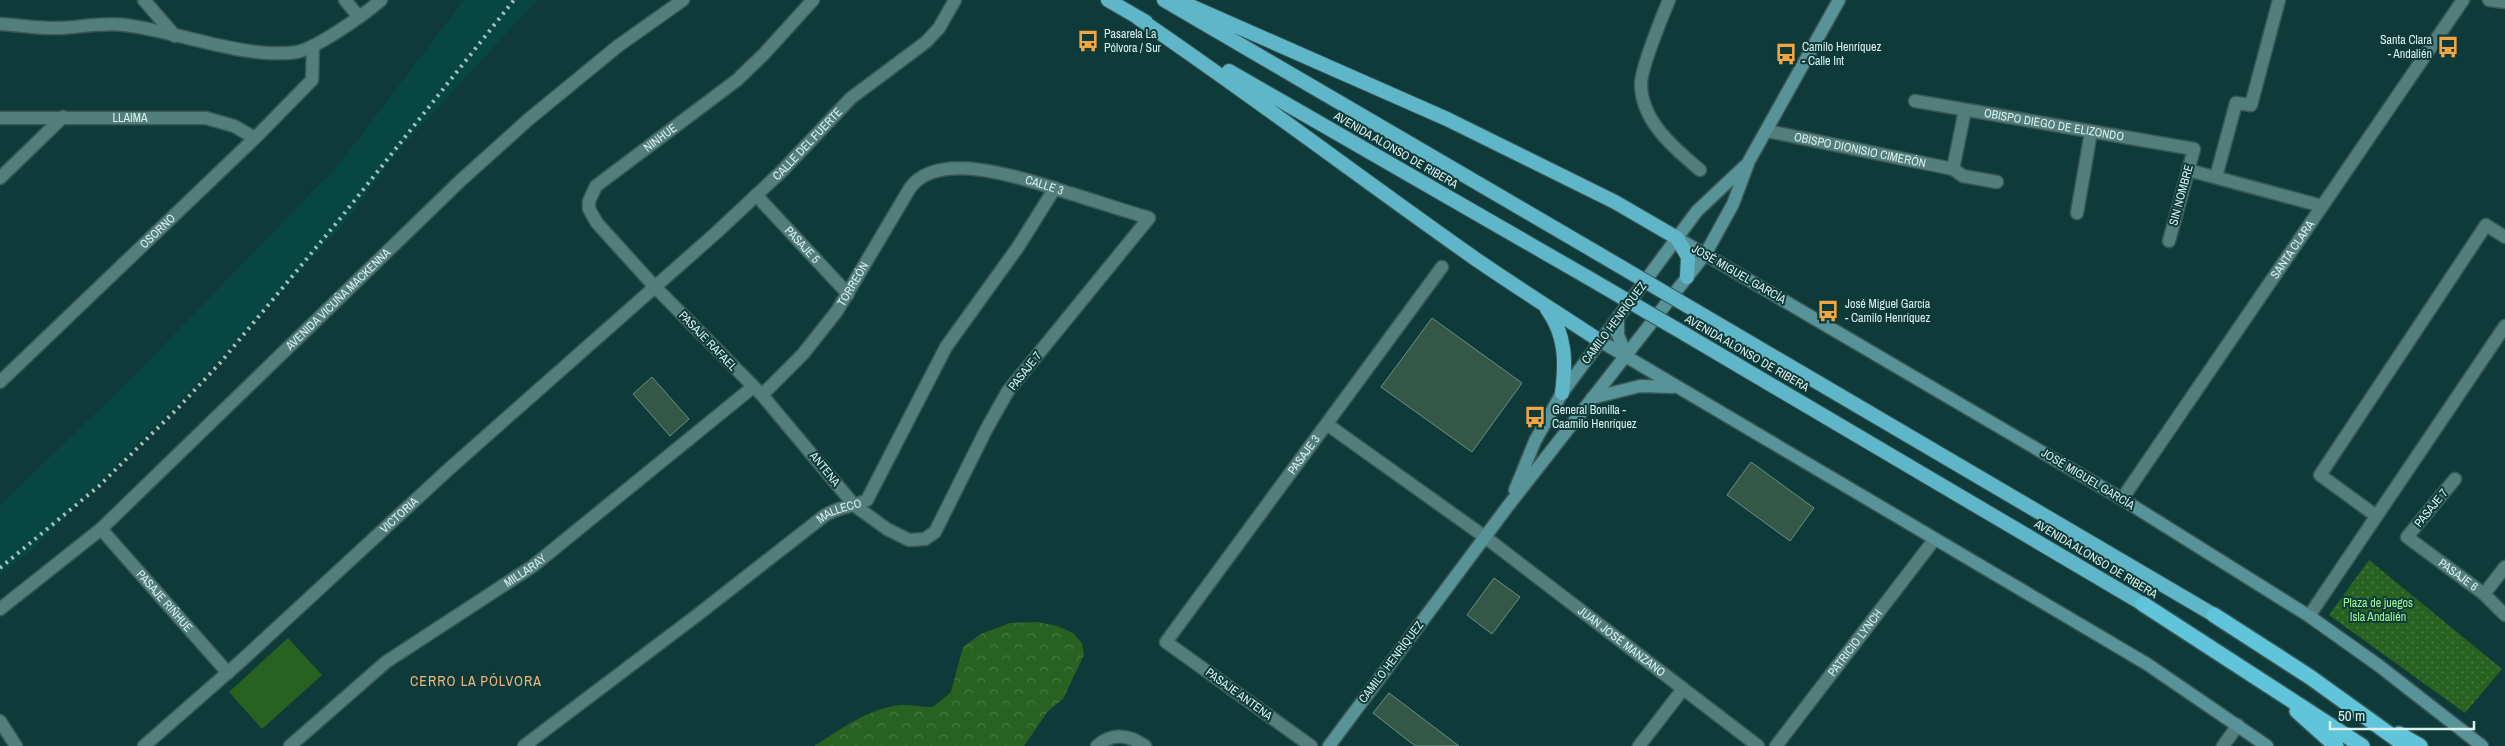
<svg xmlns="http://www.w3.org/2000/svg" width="2505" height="746" viewBox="0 0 2505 746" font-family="'Archivo Narrow',sans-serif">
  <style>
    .built { fill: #084643 }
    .grass { fill: url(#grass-dots) }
    .forest { fill: url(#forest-crowns) }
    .garden { fill: #286221 }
    .building { fill: #345748; stroke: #6b9080 }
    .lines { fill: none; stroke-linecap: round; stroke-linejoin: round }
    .minor-casing { stroke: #385755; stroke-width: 15 }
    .tertiary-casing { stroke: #385755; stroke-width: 15 }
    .secondary-casing { stroke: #385755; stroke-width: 15 }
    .trunk-casing { stroke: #385755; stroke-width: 16 }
    .motorway-casing { stroke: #385755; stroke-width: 18 }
    .minor { stroke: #537e7b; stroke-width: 12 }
    .tertiary { stroke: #537e7b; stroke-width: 12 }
    .secondary { stroke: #579398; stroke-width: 12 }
    .trunk { stroke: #5eb6c8; stroke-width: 14 }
    .motorway { stroke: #60c4db; stroke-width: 15 }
    .rail { stroke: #a3c0be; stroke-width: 4; stroke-dasharray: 2.5 5; stroke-linecap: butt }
    .trunk-bridge-casing { stroke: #385755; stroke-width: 16; stroke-linecap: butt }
    .trunk-bridge { stroke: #5eb6c8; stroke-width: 14 }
    .labels { text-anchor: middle; stroke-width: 4; stroke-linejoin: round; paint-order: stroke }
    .poi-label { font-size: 12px; fill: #d9f0ed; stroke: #0e3b39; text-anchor: start }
    .street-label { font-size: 12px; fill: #d9f0ed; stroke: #0e3b39 }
    .park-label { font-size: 12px; fill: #a0f995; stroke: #0e3b39 }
    .neighbourhood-label { font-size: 14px; letter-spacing: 1px; fill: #ecb579; stroke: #0e3b39 }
  </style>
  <defs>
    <pattern id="grass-dots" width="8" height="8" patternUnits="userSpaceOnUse" patternTransform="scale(1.25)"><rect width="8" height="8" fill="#286221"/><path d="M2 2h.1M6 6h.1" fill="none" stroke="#477942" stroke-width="1.8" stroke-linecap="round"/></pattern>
    <pattern id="forest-crowns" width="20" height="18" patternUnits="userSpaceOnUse" patternTransform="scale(1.25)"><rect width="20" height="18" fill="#286221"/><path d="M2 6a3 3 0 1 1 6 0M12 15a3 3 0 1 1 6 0" fill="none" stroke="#477942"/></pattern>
  </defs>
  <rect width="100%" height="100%" fill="#0e3b39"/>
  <!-- built -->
  <path class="built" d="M464,0H537L398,151L343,225L188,393L31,551L0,574V505L131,379L339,164Z"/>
  <!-- grass -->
  <path class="grass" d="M2369,560L2502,669L2465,713L2329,615Z"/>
  <!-- forest -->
  <path class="forest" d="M1037,622L1057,626L1073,633L1082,643L1084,655L1063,699L1048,711L1024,746H814C840,730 870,707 902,705C912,705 923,707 933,707L951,692L963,647L981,634L1010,623Z"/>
  <!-- garden -->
  <path class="garden" d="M288,638L322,675L262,729L229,692Z"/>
  <!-- building -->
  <path class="building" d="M1432,318L1522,383L1472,452L1381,387Z
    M652,377L689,419L670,436L633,394Z
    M1751,462L1814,508L1790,541L1727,495Z
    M1494,578L1520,597L1492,634L1467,615Z
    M1389,693L1426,721L1459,746H1416L1410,742L1373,713Z"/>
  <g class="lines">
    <!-- minor casing -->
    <g class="minor-casing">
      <g id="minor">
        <path d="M144,0L175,36"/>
        <path d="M345,0L359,17"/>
        <path d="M1669,0C1662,17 1641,68 1641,84C1641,121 1674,148 1700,170"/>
        <path d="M2489,0L2505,2"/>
        <path d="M0,24C20,25 41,29 61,28C82,27 105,22 125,25C177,31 247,60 297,52C317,48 365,14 381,0"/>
        <path id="s1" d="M1915,101L2194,149L2169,241"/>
        <path id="s2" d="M0,118H206L234,126L255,138"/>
        <path id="s3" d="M1767,131L1953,169L1965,110"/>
        <path d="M1953,169L1963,176L1997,182"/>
        <path d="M2188,170L2322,206"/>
        <path d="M2216,177L2236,103L2251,105L2279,0"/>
        <path d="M0,178L63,117"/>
        <path id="s4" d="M756,195L848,294"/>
        <path d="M2077,213L2091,132"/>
        <path id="s5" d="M0,382L255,138L312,80L313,46"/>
        <path id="s6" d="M762,395L803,354L837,311L910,188C940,147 1031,181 1069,193C1095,201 1122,210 1149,218L1008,391L987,428L935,532L925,539L909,540L887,529L855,506L762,395L654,286L597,223L589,209V201L596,186L737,80L764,54L813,0"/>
        <path id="s7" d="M1328,425L1485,537L1758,746"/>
        <path id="s8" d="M2455,479L2407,537L2484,594L2505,615"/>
        <path id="s9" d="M2122,499L2463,0"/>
        <path d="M2375,515L2320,475L2486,225L2505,237"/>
        <path id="s10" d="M101,529L228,673"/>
        <path d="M2484,594L2505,567"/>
        <path d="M2309,616L2505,326"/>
        <path d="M0,721L16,746"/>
        <path id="s11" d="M144,746L241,661L449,469L717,232L781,172L851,98L926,42L939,28L955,0"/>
        <path id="s12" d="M290,746L386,662L533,566L753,387"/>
        <path id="s13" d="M524,746L696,616L824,516C836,507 853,507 867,500L946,347L1018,247L1055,188"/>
        <path d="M1097,746C1113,732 1129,735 1145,746"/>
        <path id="s14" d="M1311,746L1166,642L1442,267"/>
        <path d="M1639,746L1683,689"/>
        <path id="s15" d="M1776,746L1934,540"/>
        <path d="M2223,746L2238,725"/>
      </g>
    </g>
    <!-- tertiary casing -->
    <g class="tertiary-casing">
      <g id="tertiary">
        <path id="s16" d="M0,609L101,529L459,182L529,119L618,46L683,0"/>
      </g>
    </g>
    <!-- secondary casing -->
    <g class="secondary-casing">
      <path id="secondary" d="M1677,238L2122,499L2309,616L2378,665L2482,746
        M1618,317V335L1626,355
        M1600,341L2147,664L2267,746
        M1592,398L1640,386L1673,387
        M1515,490L1535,441L1562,393L1697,211L1748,163
        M1329,746L1508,506L1706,253L1733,204L1749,161L1839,0"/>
    </g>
    <!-- trunk casing -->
    <g class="trunk-casing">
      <path id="trunk" d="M1108,0L1146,22
        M1164,0L1599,254
        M1177,0L1447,119L1615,202L1677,238L1688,257L1687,277
        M1138,18C1253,96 1363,180 1477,260C1518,288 1559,314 1600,341
        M1229,71L1587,277
        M1547,309C1566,335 1566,362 1562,393
        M1696,311L2214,615
        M1685,334L2143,604"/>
    </g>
    <!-- motorway casing -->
    <g class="motorway-casing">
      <path id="motorway" d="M2143,604L2362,746
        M2214,615L2310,677L2406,746
        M2297,711L2336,746
        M2399,734L2420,746"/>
    </g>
    <!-- minor -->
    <use href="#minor" class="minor"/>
    <!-- tertiary -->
    <use href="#tertiary" class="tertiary"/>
    <!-- secondary -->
    <use href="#secondary" class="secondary"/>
    <!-- trunk -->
    <use href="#trunk" class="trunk"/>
    <!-- motorway -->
    <use href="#motorway" class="motorway"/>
    <!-- rail -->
    <path class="rail" d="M0,568L99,486L178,408L220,363L339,220L514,0"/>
    <!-- trunk-bridge casing -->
    <g class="trunk-bridge-casing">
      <path id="trunk-bridge" d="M1599,254L1696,311
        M1587,277L1685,334"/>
    </g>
    <!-- trunk-bridge -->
    <use href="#trunk-bridge" class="trunk-bridge"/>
  </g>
  <!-- icons -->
  <defs>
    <g id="bus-bare" transform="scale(1.725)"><path d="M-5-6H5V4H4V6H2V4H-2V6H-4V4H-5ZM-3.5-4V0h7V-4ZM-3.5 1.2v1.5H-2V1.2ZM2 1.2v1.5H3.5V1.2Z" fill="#f3a542" stroke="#0e3b39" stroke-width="2.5" paint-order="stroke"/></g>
  </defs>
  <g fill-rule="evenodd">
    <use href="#bus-bare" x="1088" y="41"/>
    <use href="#bus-bare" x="2448" y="47"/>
    <use href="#bus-bare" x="1786" y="54"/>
    <use href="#bus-bare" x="1828" y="311"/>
    <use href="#bus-bare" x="1535" y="417"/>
  </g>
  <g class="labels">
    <!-- poi labels -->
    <g class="poi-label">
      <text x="1104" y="38">Pasarela La<tspan x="1104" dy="14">Pólvora / Sur</tspan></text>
      <text x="2432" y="44" text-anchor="end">Santa Clara<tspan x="2432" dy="14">- Andalién</tspan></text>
      <text x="1802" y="51">Camilo Henríquez<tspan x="1802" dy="14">- Calle Int</tspan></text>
      <text x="1845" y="308">José Miguel García<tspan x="1845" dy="14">- Camilo Henríquez</tspan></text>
      <text x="1552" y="414">General Bonilla -<tspan x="1552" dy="14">Caamilo Henríquez</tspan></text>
    </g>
    <!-- street labels -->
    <g class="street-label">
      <text dy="4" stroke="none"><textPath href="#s2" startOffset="130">LLAIMA</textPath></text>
      <text dy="4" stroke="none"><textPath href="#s1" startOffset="141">OBISPO DIEGO DE ELIZONDO</textPath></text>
      <text dy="4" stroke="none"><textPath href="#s6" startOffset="1486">NINHUE</textPath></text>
      <text dy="4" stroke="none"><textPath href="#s11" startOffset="896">CALLE DEL FUERTE</textPath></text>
      <text transform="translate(1396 150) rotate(30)" y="4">AVENIDA ALONSO DE RIBERA</text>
      <text dy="4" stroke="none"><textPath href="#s3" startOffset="95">OBISPO DIONISIO CIMERÓN</textPath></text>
      <text dy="4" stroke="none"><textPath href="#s6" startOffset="398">CALLE 3</textPath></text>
      <text transform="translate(2181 195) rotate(-75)" y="4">SIN NOMBRE</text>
      <text dy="4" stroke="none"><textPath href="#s5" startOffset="218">OSORNO</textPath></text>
      <text dy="4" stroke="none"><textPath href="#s4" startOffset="68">PASAJE 5</textPath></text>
      <text dy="4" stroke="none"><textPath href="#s9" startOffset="302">SANTA CLARA</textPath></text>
      <text transform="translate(1739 274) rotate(30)" y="4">JOSÉ MIGUEL GARCÍA</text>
      <text dy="4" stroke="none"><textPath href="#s6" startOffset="144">TORREÓN</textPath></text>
      <text dy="4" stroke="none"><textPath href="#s16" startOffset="459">AVENIDA VICUÑA MACKENNA</textPath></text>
      <text transform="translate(1614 323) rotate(-53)" y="4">CAMILO HENRÍQUEZ</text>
      <text transform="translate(708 341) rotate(46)" y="4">PASAJE RAFAEL</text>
      <text transform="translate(1747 353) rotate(30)" y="4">AVENIDA ALONSO DE RIBERA</text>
      <text transform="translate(1025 371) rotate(-52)" y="4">PASAJE 7</text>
      <text dy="4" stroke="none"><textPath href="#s14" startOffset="411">PASAJE 3</textPath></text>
      <text transform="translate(825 469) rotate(51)" y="4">ANTENA</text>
      <text transform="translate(2088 479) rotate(31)" y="4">JOSÉ MIGUEL GARCÍA</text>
      <text transform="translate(2431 508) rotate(-51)" y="4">PASAJE 7</text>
      <text dy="4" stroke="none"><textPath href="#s13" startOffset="394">MALLECO</textPath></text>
      <text dy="4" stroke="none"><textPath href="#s11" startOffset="344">VICTORIA</textPath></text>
      <text transform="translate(2096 559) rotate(31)" y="4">AVENIDA ALONSO DE RIBERA</text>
      <text dy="4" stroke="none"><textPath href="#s12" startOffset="294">MILLARAY</textPath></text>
      <text dy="4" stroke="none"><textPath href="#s8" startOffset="139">PASAJE 6</textPath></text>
      <text dy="4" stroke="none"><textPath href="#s10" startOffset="96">PASAJE RIÑHUE</textPath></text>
      <text dy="4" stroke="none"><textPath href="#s7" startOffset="365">JUAN JOSÉ MANZANO</textPath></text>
      <text dy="4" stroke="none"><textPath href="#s15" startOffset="130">PATRICIO LYNCH</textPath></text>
      <text transform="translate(1391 662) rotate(-53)" y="4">CAMILO HENRÍQUEZ</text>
      <text transform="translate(1239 694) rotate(36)" y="4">PASAJE ANTENA</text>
    </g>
    <!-- park labels -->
    <g class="park-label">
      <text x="2378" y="607">Plaza de juegos<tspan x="2378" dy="14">Isla Andalién</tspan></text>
    </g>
    <!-- neighbourhood labels -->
    <g class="neighbourhood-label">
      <text x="476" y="686">CERRO LA PÓLVORA</text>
    </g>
  </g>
  <!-- scale -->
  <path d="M2330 721v8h144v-8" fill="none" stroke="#d9f0ed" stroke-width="2.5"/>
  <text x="2338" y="721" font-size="15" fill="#d9f0ed" stroke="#0e3b39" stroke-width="4" paint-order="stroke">50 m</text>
</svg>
